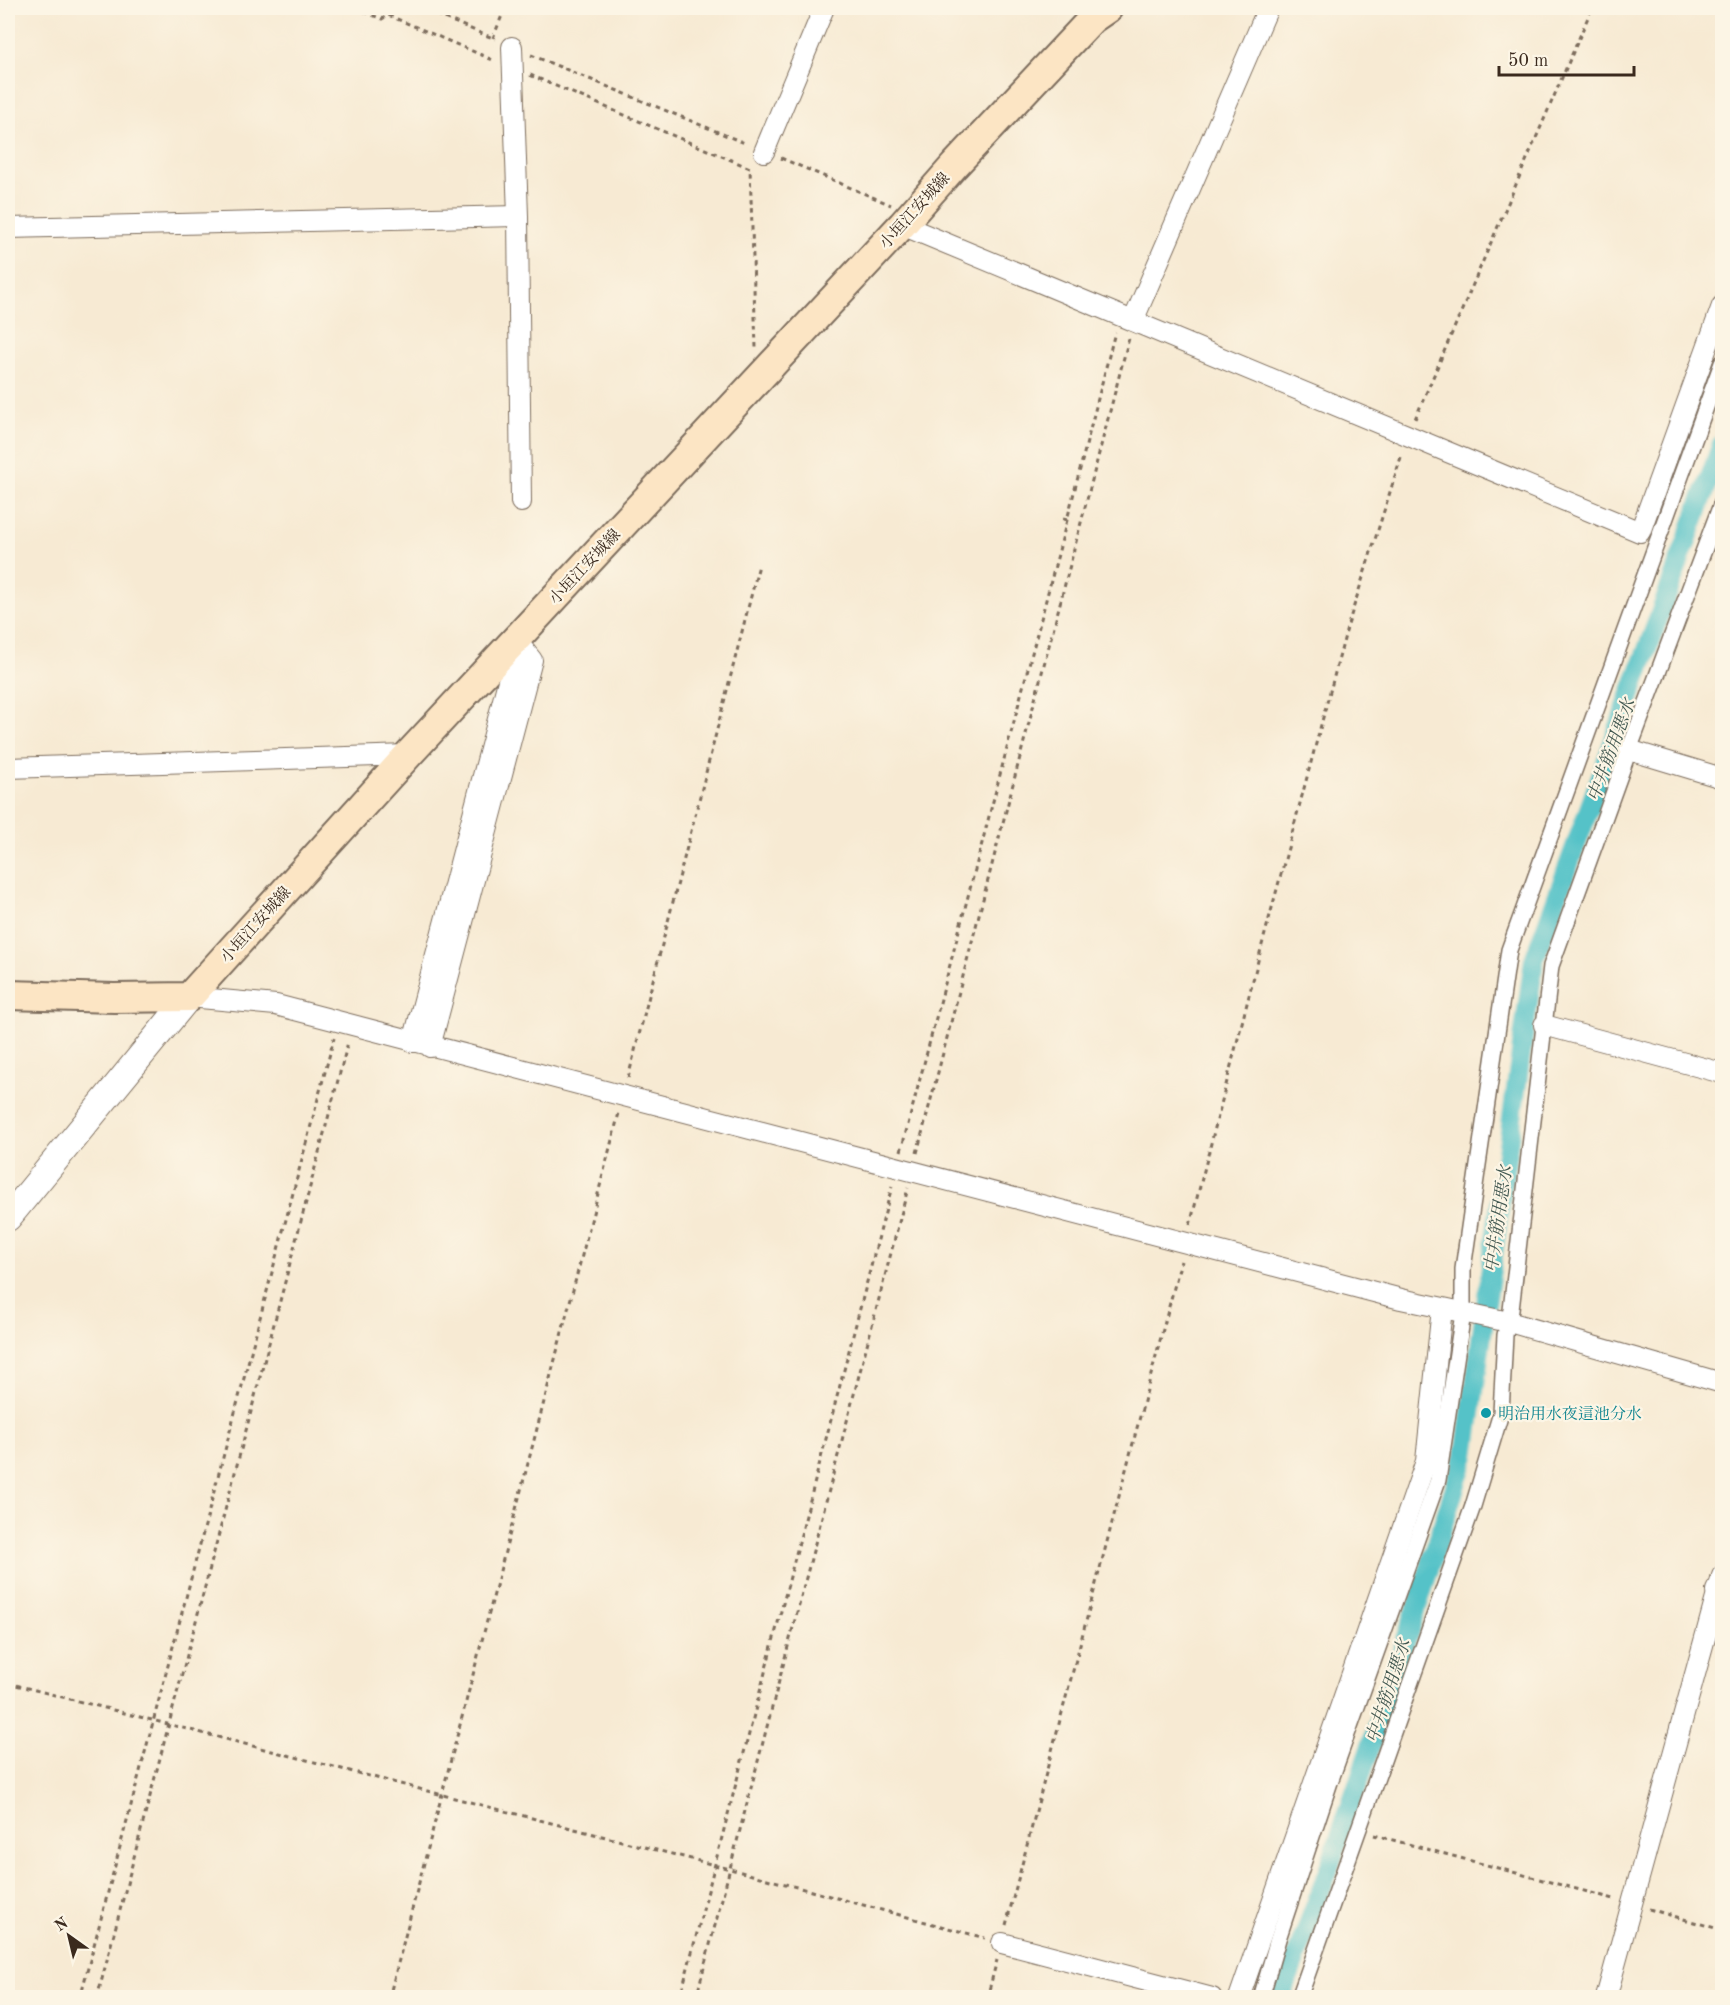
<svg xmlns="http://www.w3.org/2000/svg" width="1730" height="2005" viewBox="0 0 1730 2005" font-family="'Old Standard TT','Noto Serif JP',serif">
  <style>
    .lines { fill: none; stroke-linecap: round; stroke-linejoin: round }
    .canal { stroke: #54c2c8; stroke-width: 20 }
    .pedestrian-casing { stroke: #7d6d5d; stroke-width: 18 }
    .minor-casing { stroke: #7d6d5d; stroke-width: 22 }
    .tertiary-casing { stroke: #7d6d5d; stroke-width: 28 }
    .secondary-casing { stroke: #7d6d5d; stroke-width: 32 }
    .path { stroke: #7d6d5d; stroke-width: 3; stroke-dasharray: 4.5 4.5; stroke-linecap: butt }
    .pedestrian { stroke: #fff; stroke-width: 15 }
    .minor { stroke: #fff; stroke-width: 20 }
    .tertiary { stroke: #fff; stroke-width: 26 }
    .secondary { stroke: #fce5c4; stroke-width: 28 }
    .culture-dot { fill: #0f9aa8; stroke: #fcf5e5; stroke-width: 2 }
    .labels { text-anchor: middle; stroke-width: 4.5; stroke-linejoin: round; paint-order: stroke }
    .street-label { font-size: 16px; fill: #3b2a1e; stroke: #fcf5e5 }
    .culture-label { font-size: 16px; fill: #0d838f; stroke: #fcf5e5; text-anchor: start }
    .water-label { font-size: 18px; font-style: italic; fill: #425851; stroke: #fcf5e5 }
  </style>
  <rect width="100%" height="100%" fill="#fcf5e5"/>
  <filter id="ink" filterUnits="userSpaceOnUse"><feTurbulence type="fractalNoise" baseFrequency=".0167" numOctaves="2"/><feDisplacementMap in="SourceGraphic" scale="12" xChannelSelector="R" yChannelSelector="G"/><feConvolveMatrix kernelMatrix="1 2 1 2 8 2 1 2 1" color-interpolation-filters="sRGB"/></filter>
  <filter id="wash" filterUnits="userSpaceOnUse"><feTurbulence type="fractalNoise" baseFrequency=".008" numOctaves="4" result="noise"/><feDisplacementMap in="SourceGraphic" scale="24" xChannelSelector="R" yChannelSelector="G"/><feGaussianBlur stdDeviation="1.35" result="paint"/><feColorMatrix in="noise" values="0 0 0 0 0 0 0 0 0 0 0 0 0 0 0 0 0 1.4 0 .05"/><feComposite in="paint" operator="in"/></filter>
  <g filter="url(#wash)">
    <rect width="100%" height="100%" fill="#f7ead3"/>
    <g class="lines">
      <!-- canal -->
      <path class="canal" d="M1281,1998L1323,1885L1373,1740L1417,1607L1465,1455L1534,960L1722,444"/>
    </g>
  </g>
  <g filter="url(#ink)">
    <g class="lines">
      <!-- pedestrian casing -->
      <g class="pedestrian-casing">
        <path id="pedestrian" d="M1261,1998L1278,1939L1330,1782L1438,1480L1463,1313V1269L1509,950L1722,363
          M1299,1998L1473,1506L1501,1413L1505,1335L1511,1310L1551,966L1629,750L1722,502"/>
      </g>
      <!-- minor casing -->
      <g class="minor-casing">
        <path id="minor" d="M764,152L824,8
          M518,216L521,502
          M902,225L1640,532L1722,306
          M8,228L518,216L512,47
          M1133,321L1268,8
          M1629,750L1722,778
          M8,768L408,755
          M189,997L276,1005L1401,1299L1509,1322L1722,1383
          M1544,1025L1722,1073
          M413,1042L513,662L516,640
          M430,1047L532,660L516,640
          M1002,1943L1212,1998
          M1239,1998L1426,1461L1442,1308
          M1606,1998L1722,1576"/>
      </g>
      <!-- tertiary casing -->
      <g class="tertiary-casing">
        <path id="tertiary" d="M8,1218L189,997
          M1719,1591L1722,1592"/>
      </g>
      <!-- secondary casing -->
      <g class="secondary-casing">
        <path id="secondary" d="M8,995L114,998L189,997L408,755L902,225L954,166L1092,19L1108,8"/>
      </g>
      <!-- path -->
      <path class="path" d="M356,8L382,19L388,15L493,60
        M420,8L495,39
        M493,38L505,8
        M531,55L747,144
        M530,75L750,168L756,348
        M781,158L891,205
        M1415,419L1592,8
        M1063,519L1067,520L1115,332
        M628,1078L759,565
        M901,1151L1067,520
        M917,1153L1129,338
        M1190,1225L1262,945L1347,628L1402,454
        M8,1683L730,1869L985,1938
        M1374,1835L1614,1899
        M1649,1909L1722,1930
        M1006,1925L1181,1261
        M80,1998L334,1038
        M97,1998L348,1042
        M389,1998L619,1113
        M680,1998L892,1186
        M696,1998L908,1188
        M987,1998L997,1960"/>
      <!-- pedestrian -->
      <use href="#pedestrian" class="pedestrian"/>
      <!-- minor -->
      <use href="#minor" class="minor"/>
      <!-- tertiary -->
      <use href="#tertiary" class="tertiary"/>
      <!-- secondary -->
      <use href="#secondary" class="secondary"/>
    </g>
  </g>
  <!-- markers -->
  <circle class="culture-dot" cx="1486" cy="1413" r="6"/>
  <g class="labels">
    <!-- street labels -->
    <g class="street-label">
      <text transform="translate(914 210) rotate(-48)" y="6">小垣江安城線</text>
      <text transform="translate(584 566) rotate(-47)" y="6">小垣江安城線</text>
      <text transform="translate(255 924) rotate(-48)" y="6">小垣江安城線</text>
    </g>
    <!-- culture labels -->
    <g class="culture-label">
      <text x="1498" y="1419">明治用水夜這池分水</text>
    </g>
    <!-- water labels -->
    <g class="water-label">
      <text transform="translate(1611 750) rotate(-70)" y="6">中井筋用悪水</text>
      <text transform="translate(1498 1219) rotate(-82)" y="6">中井筋用悪水</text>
      <text transform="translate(1388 1691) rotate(-72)" y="6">中井筋用悪水</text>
    </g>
  </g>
  <!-- margin -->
  <rect width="1730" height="2005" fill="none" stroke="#fcf5e5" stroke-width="30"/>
  <!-- north arrow -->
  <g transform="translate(69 1936) rotate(326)" stroke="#fcf5e5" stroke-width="4.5" paint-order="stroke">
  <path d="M0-4.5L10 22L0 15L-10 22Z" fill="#3b2a1e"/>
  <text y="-9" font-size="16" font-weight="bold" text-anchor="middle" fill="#3b2a1e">N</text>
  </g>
  <!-- scale -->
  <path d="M1499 66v9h135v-9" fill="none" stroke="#3b2a1e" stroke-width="3"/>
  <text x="1508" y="66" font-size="18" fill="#3b2a1e" stroke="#fcf5e5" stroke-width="4.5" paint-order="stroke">50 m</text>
</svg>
